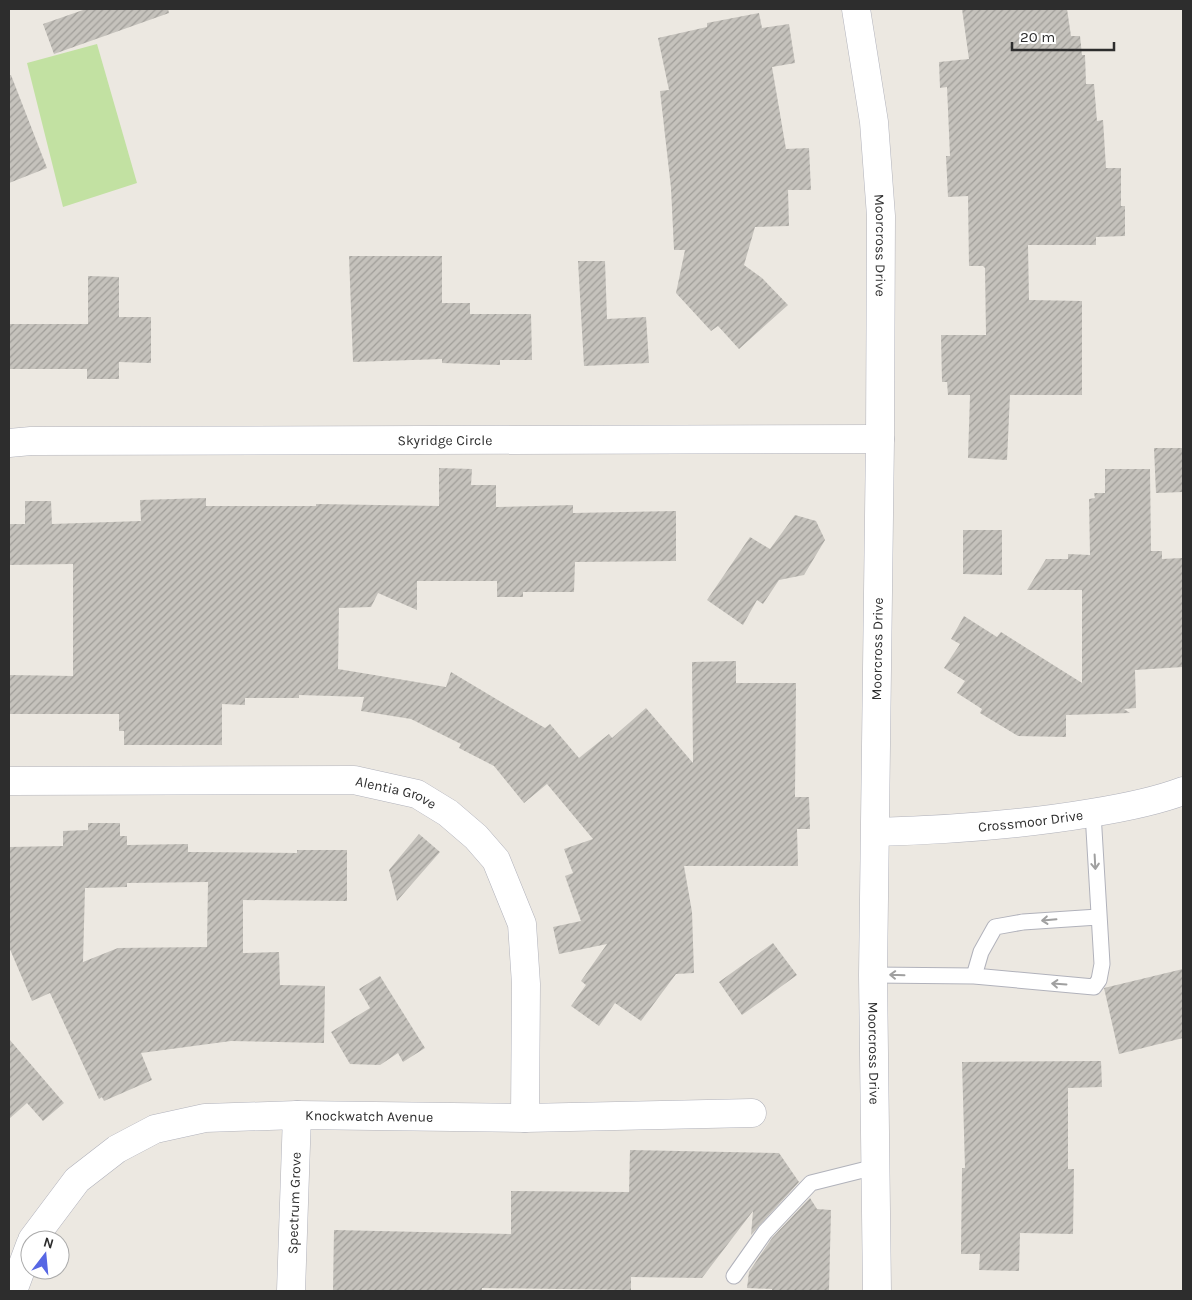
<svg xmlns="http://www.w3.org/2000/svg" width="1192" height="1300" viewBox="0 0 1192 1300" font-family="Karla,sans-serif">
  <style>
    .pitch { fill: #c2e1a2 }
    .building { fill: url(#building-hatch); fill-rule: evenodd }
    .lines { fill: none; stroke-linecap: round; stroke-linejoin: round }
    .lane-casing { stroke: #b1b2bb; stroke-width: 17 }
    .street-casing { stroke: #b1b2bb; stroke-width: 29 }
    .secondary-casing { stroke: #b1b2bb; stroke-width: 29 }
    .lane { stroke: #fff; stroke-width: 15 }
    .street { stroke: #fff; stroke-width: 28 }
    .secondary { stroke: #fff; stroke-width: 28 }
    .oneway { stroke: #a0a0a0 }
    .labels { text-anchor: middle; stroke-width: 5; stroke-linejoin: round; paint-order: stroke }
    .street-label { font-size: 14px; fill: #2d2d2d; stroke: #fff }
  </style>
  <defs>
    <pattern id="building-hatch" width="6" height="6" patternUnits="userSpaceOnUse" patternTransform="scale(1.25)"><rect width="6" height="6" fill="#c5c2bc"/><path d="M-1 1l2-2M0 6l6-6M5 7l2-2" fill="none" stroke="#a09e99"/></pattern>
  </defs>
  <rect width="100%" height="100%" fill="#ece8e1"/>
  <!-- pitch -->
  <path class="pitch" d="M97,44L137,183L63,207L27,63Z"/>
  <!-- building -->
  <path class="building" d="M86,9H168L169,13L54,54L43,24Z
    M962,9H1067L1071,36H1080L1082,55H1085L1086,84H1094L1097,121L1103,120L1106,168H1121V206H1125V236L1096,237V245H1028L1029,300L1082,301V395H1010L1007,460L968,458L970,395H948L947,382H942L941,335H986L985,268L983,266H969L968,196L948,197L946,156H950L947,87L940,88L939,62L969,59Z
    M759,13L762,28L789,24L795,63L772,67L786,149L809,148L811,190H788L789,226L755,227L744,265L762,278L788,305L739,349L718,326L711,331L676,293L685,250H674L671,188L660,91L669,90L658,38L707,27V23Z
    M9,75H11L47,168L9,183Z
    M349,256H442V303H470V314H531L532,360H500V365L442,363V359L353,362Z
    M578,261H605L607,319L646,317L649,363L584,366Z
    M88,276L119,277V317H151V363L119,362V379H87V369H9V324H88Z
    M1154,448H1183V492L1156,493Z
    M439,468L472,469L471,485H496V507L573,505V513L676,511V561L575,562L574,592H523V597H497V581H417V610L378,593L371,607L339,608L338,669L446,687L451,672L545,728L550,724L579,758L609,734L612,738L646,708L693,763L692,662L736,661V683H796L795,797H809L810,829H797L798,866H684L692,912L694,973L676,974L641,1021L615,1003L599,1026L571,1006L586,985L581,981L607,944L559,954L553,927L581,921L565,876L573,873L564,849L593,839L547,784L524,803L494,766L459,748L461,744L411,719L361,711L364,697L299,695V698H245V705L222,704V745H124V731H119V714H9V675L73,676V564L9,565V524H25V501H51L52,524L141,521L140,500L206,498V506H316V504L439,506Z
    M1105,469H1150L1151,551H1162V559L1182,558L1183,667L1135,670L1136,708L1124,709L1130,713L1066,715V737L1018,736L980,713L982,709L957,693L965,681L944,668L960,644L951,639L964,616L997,637L1001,632L1082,683V590H1027L1046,559H1068V554L1090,555L1089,499L1095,498L1094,493H1105Z
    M795,515L816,521L825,540L804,575L779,580L763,604L757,600L743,625L707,600L750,537L770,549Z
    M963,530H1002V575L963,574Z
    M88,823H120V836H127V845L188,844V852L297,853V850H347V901L243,900V953L279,952L280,985L325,986L324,1043L231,1041L141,1053L152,1080L104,1101L102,1097L99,1099L50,993L32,1001L9,947V847L63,846V831L88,830ZM208,882L207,947L118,948L83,962L85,888L127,887V883Z
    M419,834L440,852L397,901L389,870Z
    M773,943L797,975L742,1015L719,982Z
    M1183,969V1038L1119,1054L1104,988Z
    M380,976L425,1048L403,1062L398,1053L380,1065L350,1064L331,1032L370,1008L359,989Z
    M9,1039L64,1103L43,1121L27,1103L9,1119Z
    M1101,1061L1102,1087L1068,1088V1169H1074L1073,1234L1020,1233L1019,1271L979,1270L980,1254H961L962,1168H965L962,1062Z
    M630,1150L779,1153L799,1182L751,1235L753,1211L702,1278L631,1277V1290L482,1288V1291H333L334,1230L511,1234V1191L629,1192Z
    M810,1198L817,1209L831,1210L829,1291H772V1289L747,1288L749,1272L772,1238Z"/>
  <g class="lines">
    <!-- lane casing -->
    <g class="lane-casing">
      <path id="lane" d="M873,975L974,976L1094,987L1099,980L1102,964L1093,813
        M974,976L981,952L995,927L1023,922L1098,917
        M734,1276L765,1232L811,1183L875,1167"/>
    </g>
    <!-- street casing -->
    <g class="street-casing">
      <g id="street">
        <path id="s1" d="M9,443L31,441L880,439"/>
        <path id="s2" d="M9,781L354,780L417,794L448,813L476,837L496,860L522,924L526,984L525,1118"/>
        <path id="s3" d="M32,1240L77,1180L117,1149L155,1129L205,1118L297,1115L525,1118L752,1113"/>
        <path d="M13,1291L30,1245"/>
        <path id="s4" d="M291,1291L297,1115"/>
      </g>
    </g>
    <!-- secondary casing -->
    <g class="secondary-casing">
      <g id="secondary">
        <path id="s5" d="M856,9L874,122L881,216L880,439L873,975L877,1291"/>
        <path id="s6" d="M876,832C948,830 1020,825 1091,813C1122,808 1154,802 1183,791"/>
      </g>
    </g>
    <!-- lane -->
    <use href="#lane" class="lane"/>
    <!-- street -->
    <use href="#street" class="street"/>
    <!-- secondary -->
    <use href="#secondary" class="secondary"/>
  </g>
  <!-- one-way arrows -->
  <defs><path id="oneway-shaft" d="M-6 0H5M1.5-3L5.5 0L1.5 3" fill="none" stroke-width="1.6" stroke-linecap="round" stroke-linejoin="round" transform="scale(1.25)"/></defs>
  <g class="oneway">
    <use href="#oneway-shaft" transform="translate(1095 862) rotate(87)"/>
    <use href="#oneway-shaft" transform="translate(1049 920) rotate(175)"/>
    <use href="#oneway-shaft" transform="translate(897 975) rotate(-178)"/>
    <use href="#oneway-shaft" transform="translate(1059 984) rotate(-176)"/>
  </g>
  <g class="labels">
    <!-- street labels -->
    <g class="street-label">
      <text dy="5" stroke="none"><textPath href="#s5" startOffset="238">Moorcross Drive</textPath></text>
      <text dy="5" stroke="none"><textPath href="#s1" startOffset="436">Skyridge Circle</textPath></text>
      <text transform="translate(877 649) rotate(-89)" y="5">Moorcross Drive</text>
      <text dy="5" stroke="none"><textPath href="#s2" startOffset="389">Alentia Grove</textPath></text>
      <text dy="5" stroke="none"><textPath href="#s6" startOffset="155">Crossmoor Drive</textPath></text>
      <text dy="5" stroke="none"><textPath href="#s5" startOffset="1046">Moorcross Drive</textPath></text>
      <text dy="5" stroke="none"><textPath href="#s3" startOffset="384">Knockwatch Avenue</textPath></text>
      <text dy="5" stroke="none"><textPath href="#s4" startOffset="88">Spectrum Grove</textPath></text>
    </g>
  </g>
  <!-- border -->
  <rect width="1192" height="1300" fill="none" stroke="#2d2d2d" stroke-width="20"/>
  <!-- north arrow -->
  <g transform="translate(45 1255) rotate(16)"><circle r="24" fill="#ffffff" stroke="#ababab"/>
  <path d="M0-4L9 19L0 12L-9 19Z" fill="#5767e4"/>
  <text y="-8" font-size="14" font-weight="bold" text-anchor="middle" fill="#2d2d2d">N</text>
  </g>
  <!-- scale -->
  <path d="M1012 42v8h102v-8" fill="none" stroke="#2d2d2d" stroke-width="2.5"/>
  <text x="1020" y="42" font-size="15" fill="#2d2d2d" stroke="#ffffff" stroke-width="4" paint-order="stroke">20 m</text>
</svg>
